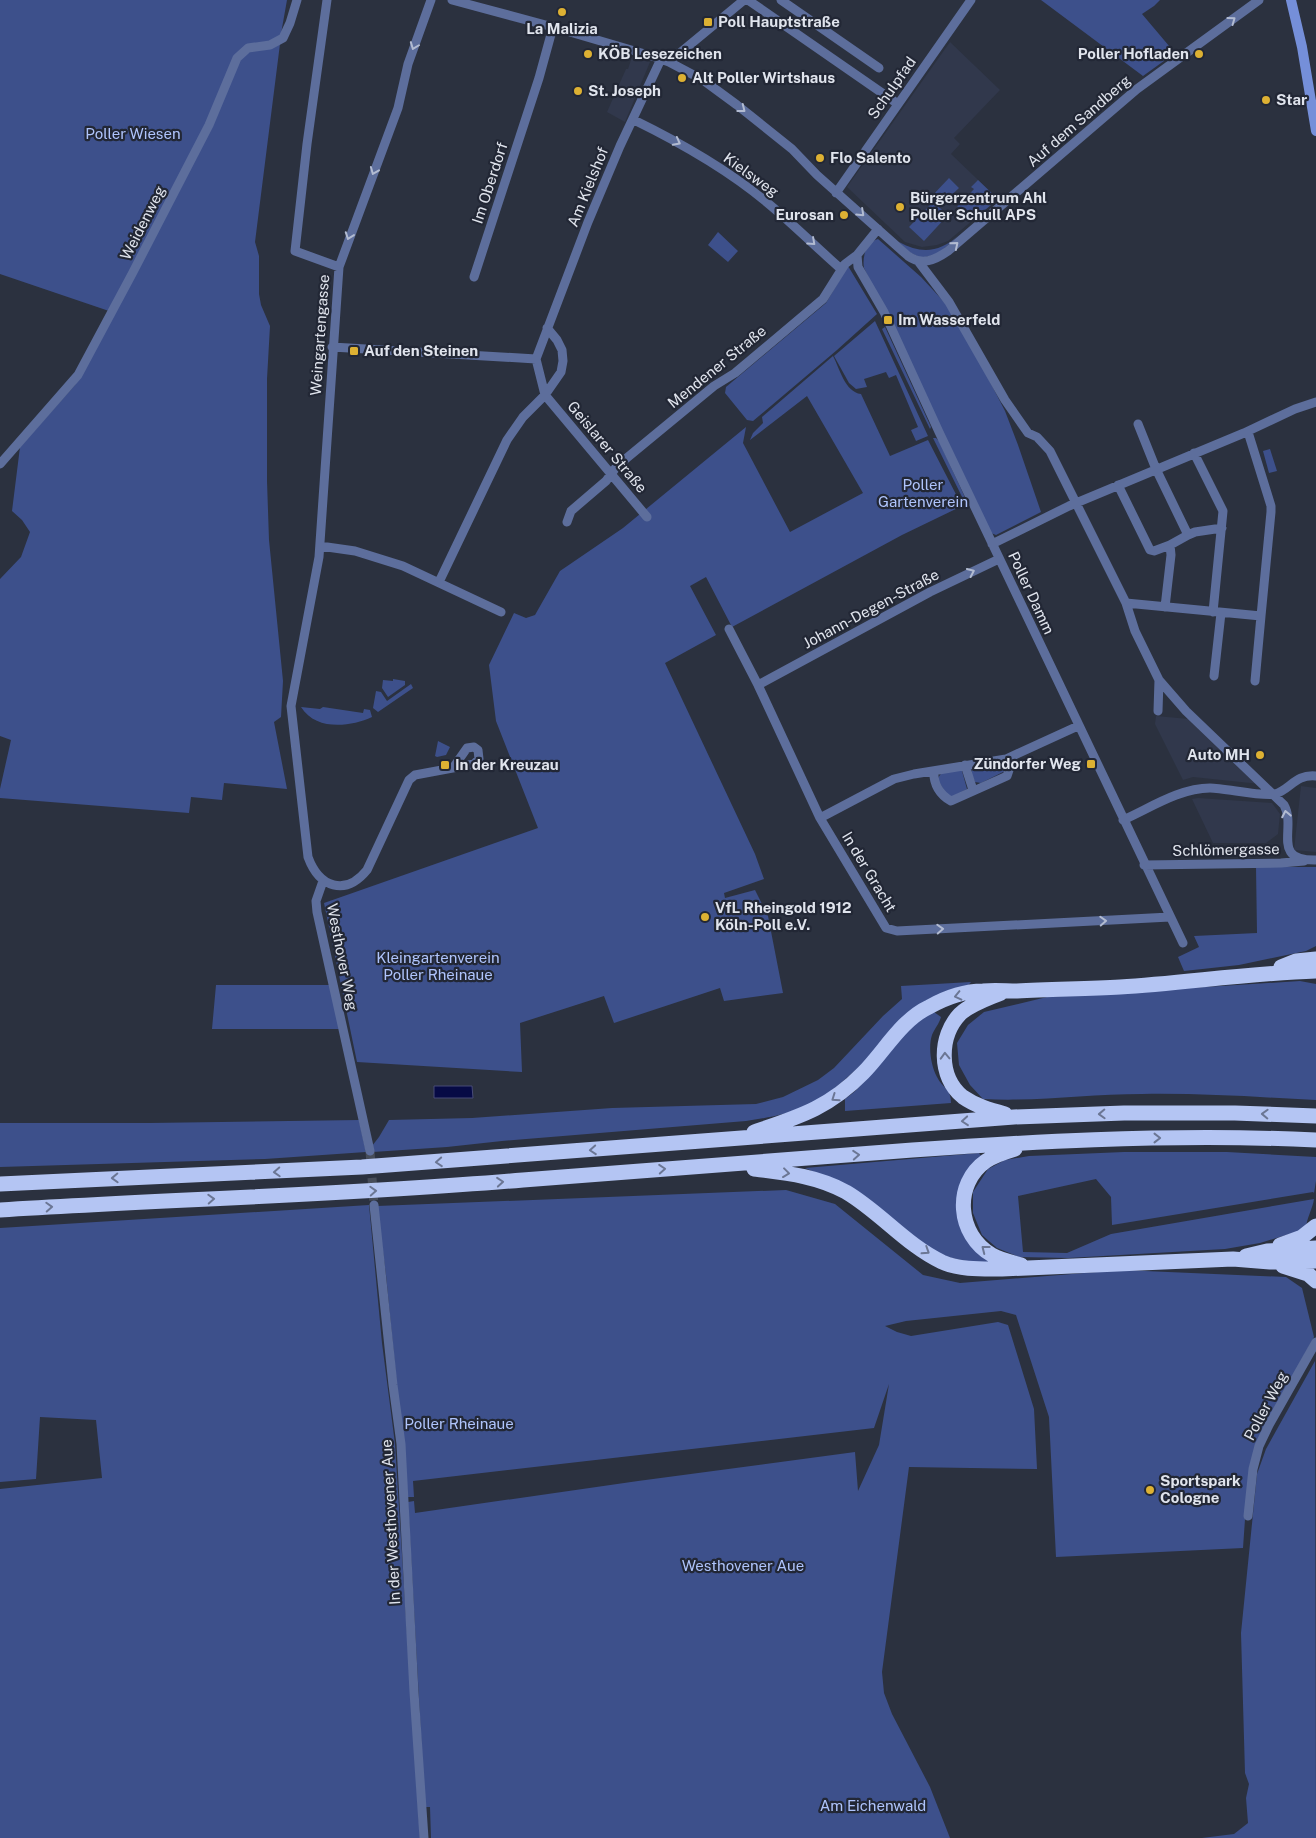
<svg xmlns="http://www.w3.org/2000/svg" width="1316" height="1838" viewBox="0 0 1316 1838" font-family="'Public Sans',sans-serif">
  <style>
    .built { fill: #31384c }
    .green { fill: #3d508b }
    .water { fill: #060a45; stroke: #474b77 }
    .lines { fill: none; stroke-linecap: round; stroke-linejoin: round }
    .street-tunnel { stroke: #464c59; stroke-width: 9; stroke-dasharray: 9 4.5; stroke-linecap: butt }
    .street { stroke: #5d6e9c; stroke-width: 9 }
    .secondary { stroke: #758fd9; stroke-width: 10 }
    .highway { stroke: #b4c5f3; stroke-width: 15 }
    .oneway { stroke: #b2bbd1 }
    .oneway2 { stroke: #6b7694 }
    .poi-dot { fill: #ddb133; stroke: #222735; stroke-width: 2 }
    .labels { text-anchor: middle; stroke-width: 4.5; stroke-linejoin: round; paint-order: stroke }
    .poi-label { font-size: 15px; font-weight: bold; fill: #e0e4ed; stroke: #222735; text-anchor: start }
    .street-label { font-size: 15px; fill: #e0e4ed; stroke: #222735 }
    .park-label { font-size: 15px; fill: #afc4fc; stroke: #222735 }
  </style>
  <rect width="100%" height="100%" fill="#2b313f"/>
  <!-- built -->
  <path class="built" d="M950,42L1000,90L954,138L960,144L951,154L998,199L948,241L937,245L922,247L905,242L847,187Z
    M632,57L650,62L625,122L607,112L626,69H628Z
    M1156,716L1189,719L1260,784L1193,777L1183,780L1155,724Z
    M1301,786L1316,788V852L1294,850Z
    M1198,798L1272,803L1280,814L1278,834L1266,843H1213L1192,799Z"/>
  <!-- green -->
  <path class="green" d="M0,0H287L282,28L255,242L259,256V294L261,305L270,326L267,379V481L269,540L283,681L281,717L274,722L287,789L224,783L222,800L191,797L189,813L0,798V789L11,740L0,736V579L21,557L30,532L22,520L12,511L20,447L75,385L109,311L0,274Z
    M1041,0H1160L1154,6L1142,14L1175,53L1143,76Z
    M949,178L959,188L940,206L931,197Z
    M978,180L998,199L972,221L957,207L974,189L971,187Z
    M933,202L948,215L924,241L909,227Z
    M718,232L738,251L728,262L708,245Z
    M959,235L938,254L921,258L909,252L899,242C921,254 939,253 959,235Z
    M878,239L921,277L946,304L968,339L1005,411L1018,445L1041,512L996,535L991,533L864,268C862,257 866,242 878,239Z
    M848,266L877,314L837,350L753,421L747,420L725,393L726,387L826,303Z
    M875,321L928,436L916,441L911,430L918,427L896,375L889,378L886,372L864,379L867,387L856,389L849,383L834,356Z
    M885,327L931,427L930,429L882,329Z
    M833,356C840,369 845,392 861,394L890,456L928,440L962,506L902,535L732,627L706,577L690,586L716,635L665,663L755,854L764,879L724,893L725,898L755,890L768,916L783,993L724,1001L720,988L614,1023L604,996L520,1023L522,1072L357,1062L324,903L538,828L496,721L489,665L514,613L526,618L535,615L560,571L623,528L746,427L743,443L790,532L863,493L807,396L750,440L753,433L763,423L762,417Z
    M933,438H936L939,441L968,504L966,505Z
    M1270,449L1277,471L1269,473L1263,451Z
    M393,679L405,681V685L388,697L382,688L383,680L393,681Z
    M411,684L413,688L378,712L373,708L376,691L381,692L387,701Z
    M301,707L320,709L323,707L363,713L364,709L370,710L372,717C350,727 316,731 301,707Z
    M438,741L450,747L446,755L437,757L435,756Z
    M1003,763L1005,771L981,783L975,782L971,773L973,769Z
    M960,770L962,771L967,789L952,797H948L938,780C939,770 952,771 960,770Z
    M1256,867H1316V946L1306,951L1239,965L1184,971L1178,957L1199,947L1194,936L1257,933Z
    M1300,981L1316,984V1100C1258,1097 1200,1093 1142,1094C1089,1094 1036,1102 983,1099L970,1085L959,1065L957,1043L968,1025L984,1012L1047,997Z
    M971,982C964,992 950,989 941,996C916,1017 890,1039 866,1061C847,1077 831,1094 809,1105C789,1114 767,1118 746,1121L502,1141L447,1147L373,1152L372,1146L379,1137L389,1120L472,1118L612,1108L756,1104L783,1097L818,1080L834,1068L883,1016L902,999L901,986Z
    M216,985H332L341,1029H212Z
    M934,1012L941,1017C939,1024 935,1028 932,1035C928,1047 931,1066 937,1077C943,1089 951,1088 951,1103L845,1111V1099C850,1095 856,1091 860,1086C877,1069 911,1016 934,1012Z
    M359,1120L366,1152L265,1159L0,1167V1123H150Z
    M1124,1152H1227L1316,1157V1181L1314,1193L1313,1192L1112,1225L1111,1197L1096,1179L1018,1196L1023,1252L1067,1253L1111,1234L1314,1199C1313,1208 1306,1219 1306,1229L1260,1243L1225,1249L1068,1258L1019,1257L997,1248L982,1235L973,1213V1192L988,1169L1005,1160L1029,1156Z
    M979,1153L981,1156L959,1218L1004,1263H975L947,1257L927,1247L839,1183L805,1168Z
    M786,1190L835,1204L923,1275L960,1283L1122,1270L1286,1277L1302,1288L1314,1337L1272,1413L1246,1505L1243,1548L1056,1557L1049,1417L1016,1315L1001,1311L906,1321L885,1326L897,1332L911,1336L998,1322L1008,1325L1034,1409L1037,1469L909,1467L882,1672L884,1693L892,1714L930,1787L950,1838H431L430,1807H425L408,1502L414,1501L415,1513L638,1481L855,1452L858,1491L879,1445L889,1384L874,1428L413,1481L414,1497H408L386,1275L377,1206Z
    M369,1205L382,1343L395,1444L420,1838H0V1489L102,1478L96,1420L40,1417L36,1479L0,1482V1228Z
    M1315,1361L1316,1838H1202L1234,1834L1248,1823L1246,1798L1249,1784L1245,1773L1241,1633L1257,1474L1266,1449Z"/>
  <!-- water -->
  <path class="water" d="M434,1086H472L473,1098H434Z"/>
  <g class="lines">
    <!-- street-tunnel -->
    <path class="street-tunnel" d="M370,1151L374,1205"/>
    <!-- street -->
    <path class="street" d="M327,0L307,144L295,251L339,267
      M431,0L408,64L398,108L339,267L319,557L291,706L308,857C319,887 345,897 367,870L409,780L415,775L474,764L479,759L478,750L474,747L467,748L453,768
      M452,0L553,27L655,57L669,62L703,80L737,105L792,149L817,175L908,256C922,266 935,260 948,251L1137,89L1259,0
      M748,0L898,104
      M781,0L879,68
      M669,62L744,0
      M634,120C681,143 729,170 770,205C794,225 817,248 841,269
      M836,193L971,0
      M857,255L858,267L884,312L939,432L1183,943
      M918,261L949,302L1005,400L1028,433L1037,437L1050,451L1126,603L1135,631L1159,680L1186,711L1284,805C1297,828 1270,861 1316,860
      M474,277L539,78L553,27
      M332,347L536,359
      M1138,424L1156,469L1188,535L1195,532L1222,528
      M1248,432L1271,506V512L1261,616
      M1194,453L1223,511L1213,612
      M0,464L78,375L132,274L209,125L237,58L248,48L270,45L283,38L290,23L297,0
      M1118,485L1150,550L1154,551L1170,545
      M647,517L545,395L536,359L588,222L620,146L661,59
      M567,522L571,511L606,481L617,466L714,386L735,373L823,299L845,264L857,255L878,229
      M992,544L1069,506L1244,433L1295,409L1316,402
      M320,546L355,551L403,566L501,612
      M439,582L507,440L523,417L545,395L561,372L563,361L562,350L557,340L547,328
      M1126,603L1261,616L1255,681
      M1165,607L1171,555L1170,545L1188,535
      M729,629L758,685L820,818L886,928L897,931L1170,917
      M1214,676L1221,613
      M758,685L930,592L999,559
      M1158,711L1159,680
      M965,765L973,790
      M934,771C933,784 940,795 951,801L1007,776L1009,770L1006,759
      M820,818L894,779L914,774L1006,759L1078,726
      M1123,820C1150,808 1180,788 1210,788C1224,788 1264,797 1275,794C1291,789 1295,774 1316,776
      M1144,865L1281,863L1304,861
      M323,881L316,901L317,912L370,1151
      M374,1205L393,1385L401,1444L414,1692L424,1838
      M1248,1516L1253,1469L1259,1446L1269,1425L1316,1342"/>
    <!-- secondary -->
    <path class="secondary" d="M1291,0L1302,47L1316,131"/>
    <!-- highway -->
    <path class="highway" d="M1281,967L1296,961L1316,959
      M1001,993C987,999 971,1004 960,1014C939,1036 938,1077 963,1097C976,1106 990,1110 1005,1114
      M754,1132C798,1117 829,1108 863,1073C884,1052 901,1020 929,1007C945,998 965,991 983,991C995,990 1006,991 1017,991C1051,989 1086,989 1120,987C1185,983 1250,973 1316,971
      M1015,1149C1005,1152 995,1155 986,1161C953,1184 957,1235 992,1255C1001,1260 1011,1262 1021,1265
      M754,1169C786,1173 817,1176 846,1192C880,1212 906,1245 942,1262C960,1270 982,1269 1002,1269L1233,1259L1270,1262L1316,1261
      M0,1184L362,1167L1014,1117L1124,1113H1235L1316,1116
      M0,1210C174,1199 349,1195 523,1180C639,1171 756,1162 873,1153C1020,1142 1168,1133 1316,1140
      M1280,1245L1302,1237L1316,1226
      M1246,1256L1267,1251L1316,1248
      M1283,1266L1308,1274L1316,1281"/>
  </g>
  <!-- one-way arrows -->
  <defs><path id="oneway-chevron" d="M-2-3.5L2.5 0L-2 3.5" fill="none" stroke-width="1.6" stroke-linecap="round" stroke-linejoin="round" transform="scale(1.25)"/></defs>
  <g class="oneway">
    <use href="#oneway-chevron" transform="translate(1232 20) rotate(-36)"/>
    <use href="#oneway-chevron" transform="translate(414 46) rotate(111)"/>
    <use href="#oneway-chevron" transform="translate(742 109) rotate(38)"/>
    <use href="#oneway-chevron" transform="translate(677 142) rotate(28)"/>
    <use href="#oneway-chevron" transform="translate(374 171) rotate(112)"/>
    <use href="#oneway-chevron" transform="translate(861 213) rotate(43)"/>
    <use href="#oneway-chevron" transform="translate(349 236) rotate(110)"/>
    <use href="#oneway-chevron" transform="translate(812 242) rotate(42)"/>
    <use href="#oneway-chevron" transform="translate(955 245) rotate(-40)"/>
    <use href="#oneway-chevron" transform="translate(971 572) rotate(-25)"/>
    <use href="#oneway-chevron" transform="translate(1286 814) rotate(-101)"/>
    <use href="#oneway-chevron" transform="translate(1103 921) rotate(-3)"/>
    <use href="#oneway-chevron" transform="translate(940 929) rotate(-3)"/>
  </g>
  <g class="oneway2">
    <use href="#oneway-chevron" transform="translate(958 996) rotate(167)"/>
    <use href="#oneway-chevron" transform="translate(945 1056) rotate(-92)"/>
    <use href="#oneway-chevron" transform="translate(835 1098) rotate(145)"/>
    <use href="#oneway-chevron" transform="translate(1102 1114) rotate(178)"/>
    <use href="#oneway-chevron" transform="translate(1265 1114) rotate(-178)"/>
    <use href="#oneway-chevron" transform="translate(965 1121) rotate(175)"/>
    <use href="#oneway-chevron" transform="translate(1157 1138)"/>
    <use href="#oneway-chevron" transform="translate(593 1150) rotate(176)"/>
    <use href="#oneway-chevron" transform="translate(856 1155) rotate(-4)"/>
    <use href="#oneway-chevron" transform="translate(439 1162) rotate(176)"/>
    <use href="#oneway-chevron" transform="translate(662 1169) rotate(-4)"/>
    <use href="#oneway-chevron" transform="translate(277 1172) rotate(177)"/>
    <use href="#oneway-chevron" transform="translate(786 1173) rotate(7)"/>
    <use href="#oneway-chevron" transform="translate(115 1178) rotate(178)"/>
    <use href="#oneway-chevron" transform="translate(500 1182) rotate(-5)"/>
    <use href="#oneway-chevron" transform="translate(373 1191) rotate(-3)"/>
    <use href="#oneway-chevron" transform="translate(211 1199) rotate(-3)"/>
    <use href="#oneway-chevron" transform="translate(49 1207) rotate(-3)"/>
    <use href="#oneway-chevron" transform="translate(985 1249) rotate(-142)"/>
    <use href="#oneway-chevron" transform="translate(926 1251) rotate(33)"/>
  </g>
  <!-- markers -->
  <g class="poi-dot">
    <circle cx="562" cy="12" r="5"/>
    <rect x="703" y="17" width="10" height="10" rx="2.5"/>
    <circle cx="588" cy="54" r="5"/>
    <circle cx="1199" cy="54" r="5"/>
    <circle cx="682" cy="78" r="5"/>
    <circle cx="578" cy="91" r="5"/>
    <circle cx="1266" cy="100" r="5"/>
    <circle cx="820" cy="158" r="5"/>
    <circle cx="900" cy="207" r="5"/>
    <circle cx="844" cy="215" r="5"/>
    <rect x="883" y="315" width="10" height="10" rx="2.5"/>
    <rect x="349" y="346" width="10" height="10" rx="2.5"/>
    <circle cx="1260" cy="755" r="5"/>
    <rect x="1086" y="759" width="10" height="10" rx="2.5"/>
    <rect x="440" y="760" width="10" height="10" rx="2.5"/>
    <circle cx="705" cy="917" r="5"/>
    <circle cx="1150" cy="1490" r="5"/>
  </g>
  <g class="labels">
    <!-- poi labels -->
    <g class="poi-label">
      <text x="718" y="27">Poll Hauptstraße</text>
      <text x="562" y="34" text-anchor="middle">La Malizia</text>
      <text x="598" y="59">KÖB Lesezeichen</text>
      <text x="1189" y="59" text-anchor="end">Poller Hofladen</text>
      <text x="692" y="83">Alt Poller Wirtshaus</text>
      <text x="588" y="96">St. Joseph</text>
      <text x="1276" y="105">Star</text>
      <text x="830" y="163">Flo Salento</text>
      <text x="910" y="203">Bürgerzentrum Ahl<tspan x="910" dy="17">Poller Schull APS</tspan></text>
      <text x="834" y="220" text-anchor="end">Eurosan</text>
      <text x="898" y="325">Im Wasserfeld</text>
      <text x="364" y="356">Auf den Steinen</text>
      <text x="1250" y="760" text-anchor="end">Auto MH</text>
      <text x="1081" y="769" text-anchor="end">Zündorfer Weg</text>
      <text x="455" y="770">In der Kreuzau</text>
      <text x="715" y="913">VfL Rheingold 1912<tspan x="715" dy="17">Köln-Poll e.V.</tspan></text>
      <text x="1160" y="1486">Sportspark<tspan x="1160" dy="17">Cologne</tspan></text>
    </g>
    <!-- street labels -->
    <g class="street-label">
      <text transform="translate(892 88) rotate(-55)" y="5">Schulpfad</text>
      <text transform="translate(1079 121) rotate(-41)" y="5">Auf dem Sandberg</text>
      <text transform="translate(751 175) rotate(36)" y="5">Kielsweg</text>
      <text transform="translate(490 183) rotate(-72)" y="5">Im Oberdorf</text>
      <text transform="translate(588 187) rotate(-68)" y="5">Am Kielshof</text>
      <text transform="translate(143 223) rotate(-63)" y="5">Weidenweg</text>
      <text transform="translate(320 335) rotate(-86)" y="5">Weingartengasse</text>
      <text transform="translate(717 367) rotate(-39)" y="5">Mendener Straße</text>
      <text transform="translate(607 447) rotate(50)" y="5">Geislarer Straße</text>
      <text transform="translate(1031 593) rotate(65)" y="5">Poller Damm</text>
      <text transform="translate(871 609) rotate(-28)" y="5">Johann-Degen-Straße</text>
      <text transform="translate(1226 850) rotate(-1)" y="5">Schlömergasse</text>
      <text transform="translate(869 872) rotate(59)" y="5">In der Gracht</text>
      <text transform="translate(342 957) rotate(79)" y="5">Westhover Weg</text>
      <text transform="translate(1266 1406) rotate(-62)" y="5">Poller Weg</text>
      <text transform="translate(391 1522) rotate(-93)" y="5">In der Westhovener Aue</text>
    </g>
    <!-- park labels -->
    <g class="park-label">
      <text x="133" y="139">Poller Wiesen</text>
      <text x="923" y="490">Poller<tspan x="923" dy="17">Gartenverein</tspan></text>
      <text x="438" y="963">Kleingartenverein<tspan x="438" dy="17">Poller Rheinaue</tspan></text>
      <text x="459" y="1429">Poller Rheinaue</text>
      <text x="743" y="1571">Westhovener Aue</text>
      <text x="873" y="1811">Am Eichenwald</text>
    </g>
  </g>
</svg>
